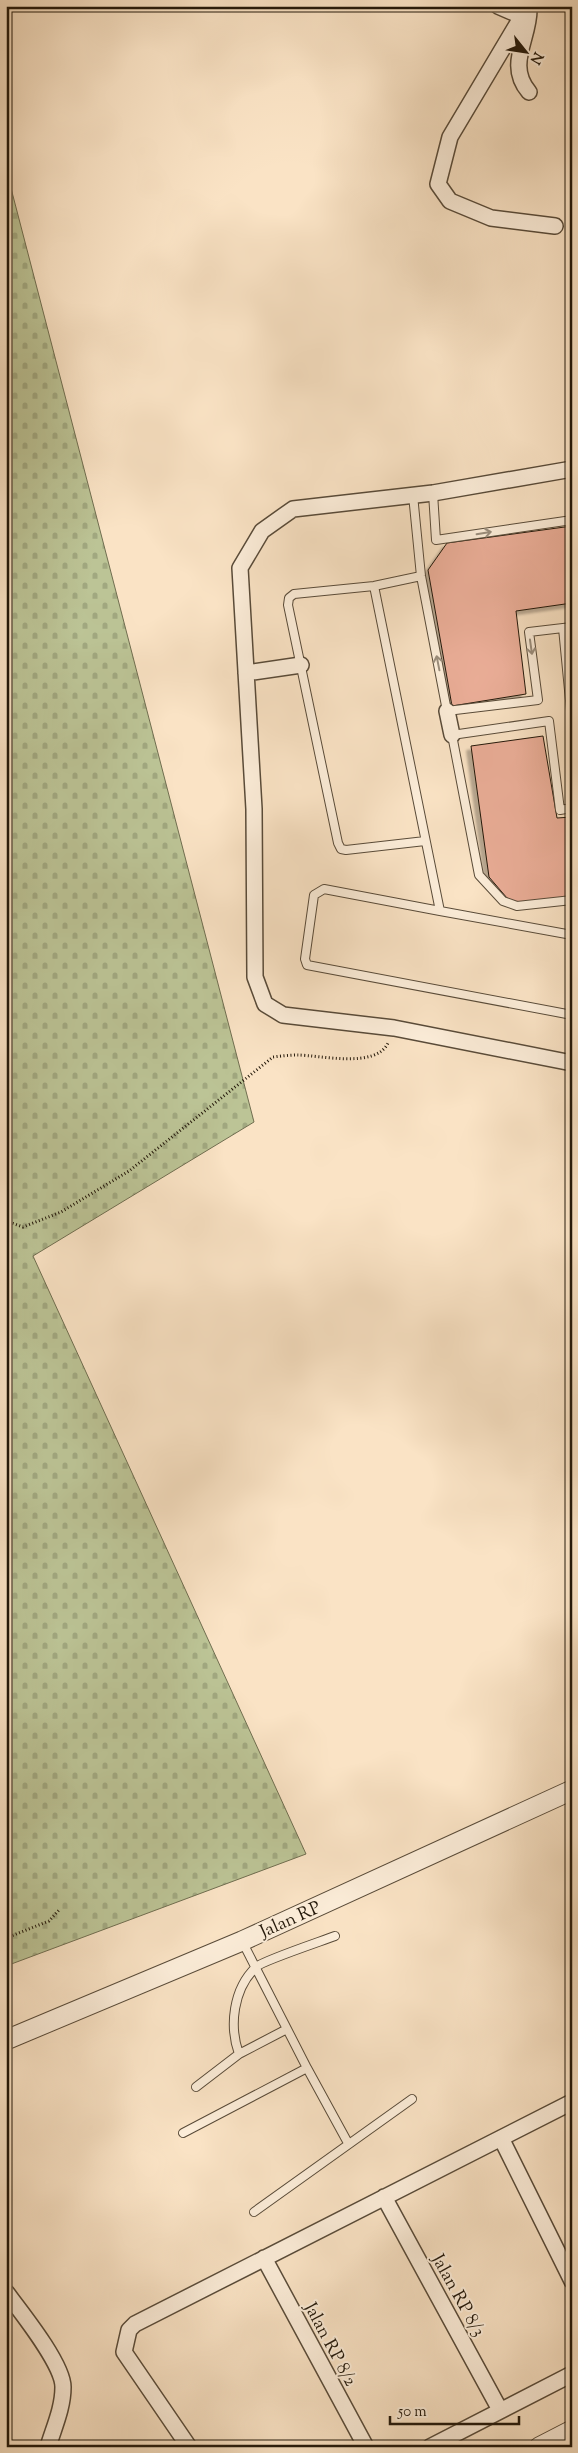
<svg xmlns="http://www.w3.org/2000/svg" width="578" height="2453" viewBox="0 0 578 2453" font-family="'Sorts Mill Goudy',serif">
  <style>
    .cemetery { fill: url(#cemetery-stones); stroke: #706e50 }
    .building { fill: #eaad97; stroke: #23180a; filter: url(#shadow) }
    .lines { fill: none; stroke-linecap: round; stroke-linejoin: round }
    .service-casing { stroke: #594b39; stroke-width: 10 }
    .minor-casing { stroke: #594b39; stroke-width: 18 }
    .tertiary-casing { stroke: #594b39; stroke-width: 21 }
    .path { stroke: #23180a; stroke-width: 3; stroke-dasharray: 1 2.5; stroke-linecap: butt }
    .service { stroke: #fcedd9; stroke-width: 8 }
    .minor { stroke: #fcedd9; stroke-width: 15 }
    .tertiary { stroke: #fcedd9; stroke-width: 19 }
    .oneway { stroke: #9a8d7c }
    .labels { text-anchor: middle; stroke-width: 4; stroke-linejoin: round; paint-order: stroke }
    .street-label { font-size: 18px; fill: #23180a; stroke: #fcedd9 }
  </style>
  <defs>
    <pattern id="cemetery-stones" width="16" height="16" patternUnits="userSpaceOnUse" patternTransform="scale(1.25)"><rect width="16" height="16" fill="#bcc496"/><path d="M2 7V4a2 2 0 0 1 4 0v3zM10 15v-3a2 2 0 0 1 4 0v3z" fill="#a1a880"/></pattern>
    <filter id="shadow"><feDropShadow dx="-4.5" dy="4.5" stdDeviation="1" flood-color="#0004"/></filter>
  </defs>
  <rect width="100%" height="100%" fill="#fae3c5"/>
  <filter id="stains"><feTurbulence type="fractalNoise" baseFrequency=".004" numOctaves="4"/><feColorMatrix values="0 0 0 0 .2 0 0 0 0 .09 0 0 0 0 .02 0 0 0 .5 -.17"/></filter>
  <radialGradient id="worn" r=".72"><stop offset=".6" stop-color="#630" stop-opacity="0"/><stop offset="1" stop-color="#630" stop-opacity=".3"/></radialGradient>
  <!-- cemetery -->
  <path class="cemetery" d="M6,169L254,1122L33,1256L306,1854L6,1966Z"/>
  <!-- building -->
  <path class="building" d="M572,526V603L516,611L526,694L452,706L428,570L447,543Z
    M543,736L557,818L572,817V896L518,903L507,898L489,877L471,746Z"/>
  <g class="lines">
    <!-- service casing -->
    <g class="service-casing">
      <path id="service" d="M433,493L436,540L572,520
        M413,495L421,576L447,711L538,700L529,632L563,628
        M421,576L374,586L294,594L289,598L288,605L338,843L341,849L346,850L425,841
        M374,586L440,911L324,889L314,895L305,959L307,965L572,1015
        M572,627L563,628L572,721
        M572,808L560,810L549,721L452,735L479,875L503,901L517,906L572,900
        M440,911L572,935
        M239,2054C229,2026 233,1989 256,1967C262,1961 322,1941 335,1936
        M307,2068L348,2143
        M196,2087L239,2054L287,2029
        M183,2133L307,2068L242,1941
        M254,2212L412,2099"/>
    </g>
    <!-- minor casing -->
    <g class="minor-casing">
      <path id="minor" d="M498,6L521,16
        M528,6L450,137L438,184L450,201L491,218L555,226
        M529,10C529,39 506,65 529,92
        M572,469L433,493L293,509L262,531L240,568L254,809L255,977L265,1004L283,1015L394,1028L572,1063
        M246,673L301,665
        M447,711L452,735
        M501,2138L572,2281
        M384,2197L500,2410
        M264,2258L366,2447
        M6,2292C21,2312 63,2364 63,2387C63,2408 54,2427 48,2447
        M189,2447L124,2352L129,2330L135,2324L572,2102
        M430,2447L572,2374"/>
    </g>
    <!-- tertiary casing -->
    <g class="tertiary-casing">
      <path id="tertiary" d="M6,2040L242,1941L572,1790
        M539,2447L572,2430"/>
    </g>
    <!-- path -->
    <path class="path" d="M6,1221L23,1227L61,1212L129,1171L273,1057C281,1056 289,1055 297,1055C319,1055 376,1069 388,1043
      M6,1938L49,1921L59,1910"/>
    <!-- service -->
    <use href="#service" class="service"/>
    <!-- minor -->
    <use href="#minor" class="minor"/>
    <!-- tertiary -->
    <use href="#tertiary" class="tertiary"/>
  </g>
  <!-- one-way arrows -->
  <defs><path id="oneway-shaft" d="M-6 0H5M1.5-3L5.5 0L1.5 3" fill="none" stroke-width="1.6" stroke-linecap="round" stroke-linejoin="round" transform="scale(1.25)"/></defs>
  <g class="oneway">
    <use href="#oneway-shaft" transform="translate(484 533) rotate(-9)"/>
    <use href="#oneway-shaft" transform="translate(531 647) rotate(82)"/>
    <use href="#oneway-shaft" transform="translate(438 663) rotate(-101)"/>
  </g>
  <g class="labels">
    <!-- street labels -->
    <g class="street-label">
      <text transform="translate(290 1919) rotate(-24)" y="6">Jalan RP</text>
      <text transform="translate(459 2295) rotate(61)" y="6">Jalan RP 8/3</text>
      <text transform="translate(331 2344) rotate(62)" y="6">Jalan RP 8/2</text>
    </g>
  </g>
  <!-- margin -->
  <rect width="578" height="2453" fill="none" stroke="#fae3c5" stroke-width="25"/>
  <rect x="8" y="8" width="563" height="2438" fill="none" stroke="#23180a" stroke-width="2.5"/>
  <rect x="12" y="12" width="553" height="2428" fill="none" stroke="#23180a"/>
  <!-- north arrow -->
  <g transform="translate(526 52) rotate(120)" stroke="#fcedd9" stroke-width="4" paint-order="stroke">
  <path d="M0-4L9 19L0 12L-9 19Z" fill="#23180a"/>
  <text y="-8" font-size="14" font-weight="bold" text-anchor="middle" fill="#23180a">N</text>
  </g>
  <!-- scale -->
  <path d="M390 2416v8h129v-8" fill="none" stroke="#23180a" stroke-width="2.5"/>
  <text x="398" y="2416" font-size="15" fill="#23180a" stroke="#fcedd9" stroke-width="4" paint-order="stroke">50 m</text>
  <rect width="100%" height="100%" filter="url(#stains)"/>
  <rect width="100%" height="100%" fill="url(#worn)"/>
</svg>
